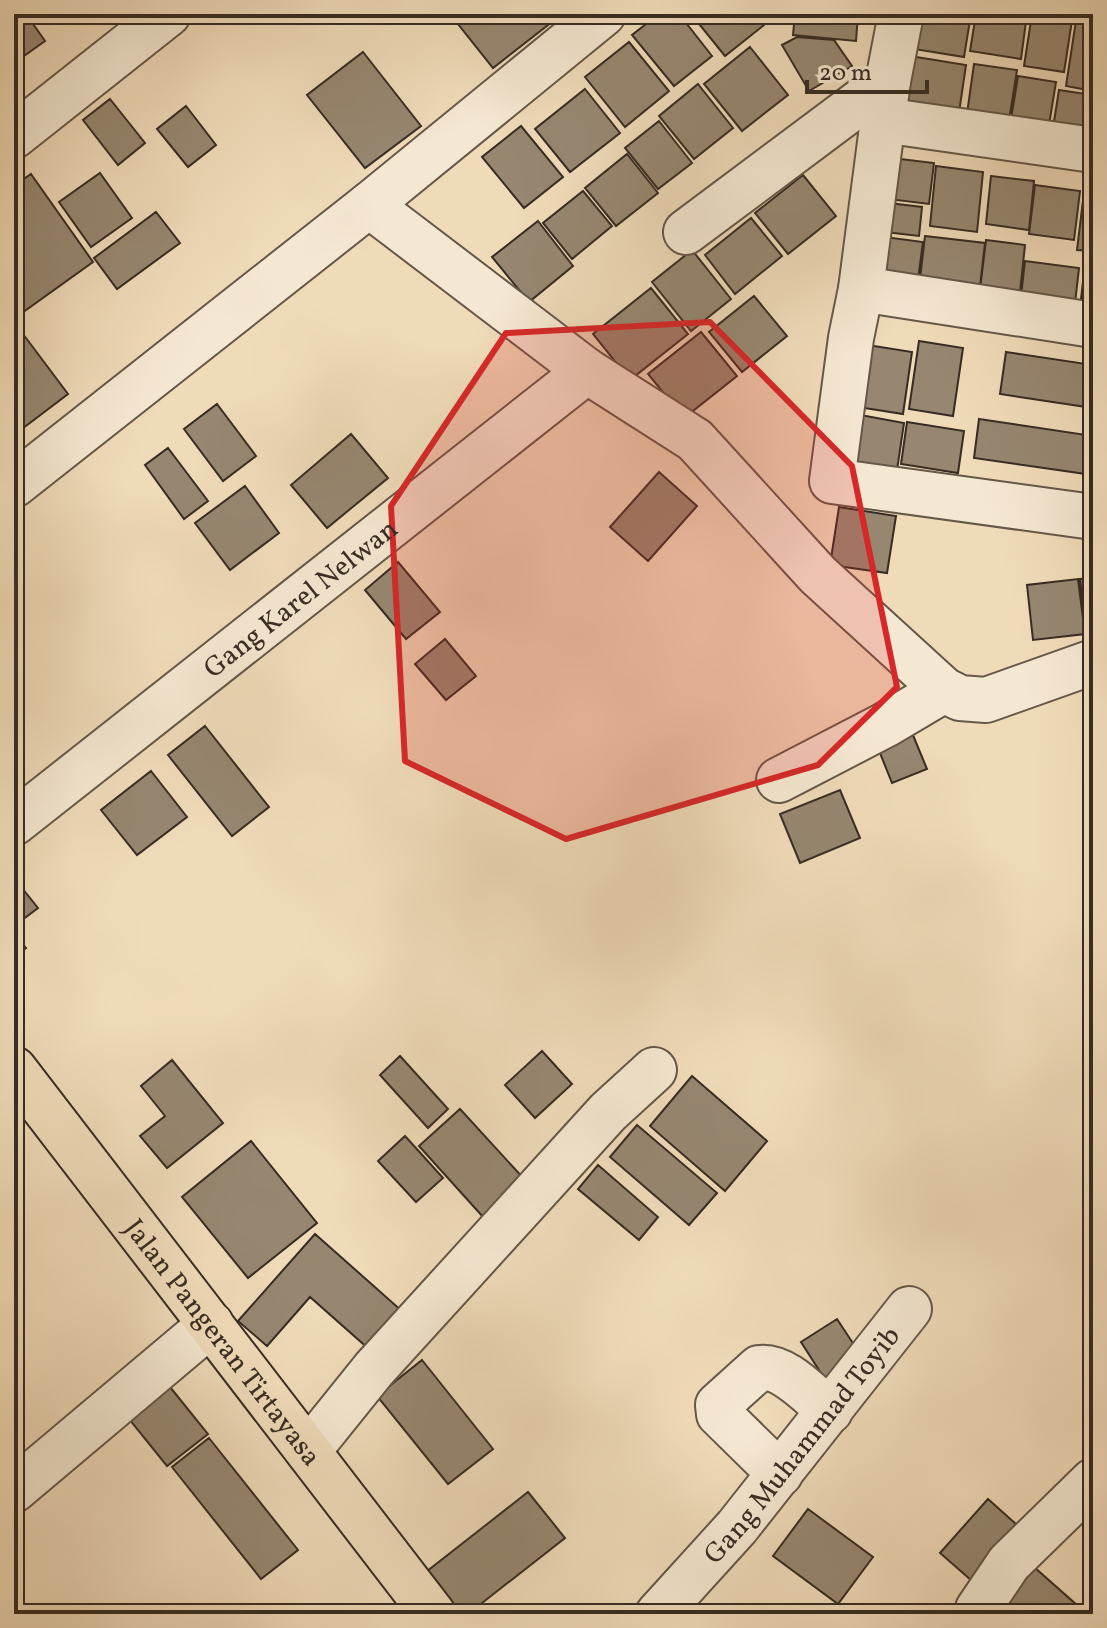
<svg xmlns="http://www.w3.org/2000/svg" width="1107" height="1628" viewBox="0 0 1107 1628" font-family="Vollkorn,serif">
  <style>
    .building { fill: #978771; stroke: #372c23; stroke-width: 2 }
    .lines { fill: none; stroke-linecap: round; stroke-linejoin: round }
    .minor-casing { stroke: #655848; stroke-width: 48 }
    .major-casing { stroke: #372c23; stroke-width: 48 }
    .minor { stroke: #f5e8d2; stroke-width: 44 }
    .major { stroke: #f0dbb9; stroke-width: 44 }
    .marked { fill: #d62828; fill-opacity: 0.2; stroke: #d62828; stroke-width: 6; stroke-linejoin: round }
    .labels { text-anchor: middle; stroke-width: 8; stroke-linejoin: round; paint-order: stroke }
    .street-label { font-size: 28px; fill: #372c23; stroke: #f5e8d2 }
  </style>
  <rect width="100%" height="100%" fill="#f0dbb9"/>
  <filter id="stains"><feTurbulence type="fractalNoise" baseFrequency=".0025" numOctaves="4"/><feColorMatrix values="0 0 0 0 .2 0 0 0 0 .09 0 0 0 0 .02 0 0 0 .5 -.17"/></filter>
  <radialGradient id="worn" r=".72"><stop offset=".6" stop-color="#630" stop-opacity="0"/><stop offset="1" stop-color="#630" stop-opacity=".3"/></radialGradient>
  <!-- building -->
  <path class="building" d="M14,14H26L45,41L14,63Z
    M450,14H540L548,25L493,68Z
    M659,14H679L712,56L674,86L632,35Z
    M691,14H755L764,25L725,56Z
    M795,14H858L856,41L793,35Z
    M913,14H971L964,57L908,48Z
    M976,14H1027L1021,59L970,51Z
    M1032,14H1073L1064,72L1024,66Z
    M1077,14H1093V91L1066,86Z
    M797,37L834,40L852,66L809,91L782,45Z
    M629,42L669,91L625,127L585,77Z
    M750,47L788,95L742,131L704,84Z
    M363,52L421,126L365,168L307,95Z
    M910,56L966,65L957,126L900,117Z
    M974,64L1017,70L1008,127L966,121Z
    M1018,76L1056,82L1048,131L1010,125Z
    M698,84L733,128L694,159L659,116Z
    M585,89L620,133L570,172L535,129Z
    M1059,90L1093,95V141L1052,134Z
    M110,99L145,143L118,165L83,120Z
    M186,106L216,145L188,167L157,129Z
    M659,121L692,163L658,189L625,148Z
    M521,126L563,177L524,208L482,157Z
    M627,154L658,193L616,226L585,188Z
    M892,158L934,163L929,204L888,199Z
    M936,166L983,172L977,232L930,226Z
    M100,173L132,218L91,247L59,202Z
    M31,174L93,262L19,315L14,308V186Z
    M803,175L836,216L788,254L755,213Z
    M991,176L1034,181L1029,230L986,224Z
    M1035,185L1080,191L1074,240L1029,234Z
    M583,191L612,226L572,259L543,223Z
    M1084,192L1093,193V251L1077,250Z
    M880,202L922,207L919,236L877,231Z
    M156,212L180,243L117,289L94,258Z
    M751,218L782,256L735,294L705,255Z
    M538,221L573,266L529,302L492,257Z
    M877,236L923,242L918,280L872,275Z
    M925,236L985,243L979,295L919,287Z
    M986,240L1025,245L1019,302L979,297Z
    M692,250L731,299L691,331L652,282Z
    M1025,261L1079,268L1075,303L1021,296Z
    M1085,265L1093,266V308L1080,307Z
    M651,288L688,334L630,380L593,334Z
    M754,296L787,336L742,372L709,332Z
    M14,322L68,394L14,435Z
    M701,332L737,376L684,418L648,374Z
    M919,341L963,348L953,416L909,409Z
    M855,343L912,352L903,414L845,405Z
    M1006,352L1093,365V408L1000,394Z
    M217,404L256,456L223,481L184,429Z
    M855,414L904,423L897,470L847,462Z
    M979,419L1093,436V475L974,458Z
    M907,422L964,431L958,473L901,464Z
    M351,434L388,478L327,528L291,485Z
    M168,448L208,501L184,519L145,465Z
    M659,472L697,506L648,561L610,527Z
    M245,486L279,533L230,570L195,523Z
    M839,507L896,516L887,573L830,565Z
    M398,562L440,612L406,639L365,590Z
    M1093,578V639L1087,640L1080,579Z
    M1078,579L1085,634L1033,640L1027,585Z
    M445,639L476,676L446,700L415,664Z
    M908,723L927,769L892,783L874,738Z
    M205,726L269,807L232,836L168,755Z
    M151,771L187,817L137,855L101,810Z
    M840,790L860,838L800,863L780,814Z
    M14,878L38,908L14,926Z
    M14,932L26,948L14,957Z
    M542,1051L572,1084L535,1118L505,1085Z
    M400,1056L448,1109L428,1128L380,1075Z
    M172,1060L223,1123L167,1168L140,1136L165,1116L141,1086Z
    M692,1076L767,1141L725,1191L650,1126Z
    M460,1109L525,1180L484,1218L419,1146Z
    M637,1125L717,1193L689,1225L610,1157Z
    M405,1136L443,1178L416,1202L378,1161Z
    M251,1141L317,1223L248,1278L182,1197Z
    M598,1165L658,1217L639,1240L578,1189Z
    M315,1234L403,1312L370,1350L310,1297L267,1346L238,1321Z
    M837,1319L862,1357L826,1381L801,1342Z
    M422,1360L493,1449L448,1484L377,1396Z
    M170,1387L208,1434L167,1466L129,1419Z
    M209,1438L298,1550L261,1579L172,1467Z
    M528,1492L565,1538L468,1614H458L426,1572Z
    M988,1499L1026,1533L979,1587L940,1553Z
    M808,1509L873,1557L838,1604L773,1556Z
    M1034,1567L1078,1606L1072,1614H1003L998,1609Z"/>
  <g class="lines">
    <!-- minor casing -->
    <g class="minor-casing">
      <g id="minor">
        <path d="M901,14L888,81L861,289L851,338L832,481L1093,517"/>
        <path d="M883,120L1093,150"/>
        <path d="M14,136L168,14"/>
        <path d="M369,205L587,371L695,440L818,575L944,690L960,698L986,700L1093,662"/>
        <path d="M686,232L888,81"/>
        <path d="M861,289L1093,325"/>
        <path d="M14,485L369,205L603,14"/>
        <path d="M779,780L885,725L944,690"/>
        <path id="s1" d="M14,823L587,371"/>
        <path d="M308,1451L374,1369L608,1112L654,1070"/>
        <path d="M780,1474L719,1414L718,1405L759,1368C784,1364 811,1396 830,1411"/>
        <path d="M14,1490L211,1324"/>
        <path id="s2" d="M658,1614L737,1527L909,1309"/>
        <path d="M978,1614V1609L1009,1563L1093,1481"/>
      </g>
    </g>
    <!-- major casing -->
    <g class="major-casing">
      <g id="major">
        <path id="s3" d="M14,1069L433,1614"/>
      </g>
    </g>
    <!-- minor -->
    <use href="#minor" class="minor"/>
    <!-- major -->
    <use href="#major" class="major"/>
  </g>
  <!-- marked area -->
  <path class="marked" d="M710,322L852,466L897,687L818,765L566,839L405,761L391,506L506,333Z"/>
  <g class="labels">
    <!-- street labels -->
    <g class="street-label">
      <text dy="10" stroke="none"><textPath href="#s1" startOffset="364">Gang Karel Nelwan</textPath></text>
      <text dy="10" stroke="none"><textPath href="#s3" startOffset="344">Jalan Pangeran Tirtayasa</textPath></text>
      <text dy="10" stroke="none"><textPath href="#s2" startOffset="222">Gang Muhammad Toyib</textPath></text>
    </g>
  </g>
  <!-- margin -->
  <rect width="1107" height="1628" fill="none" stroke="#f0dbb9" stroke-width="48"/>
  <rect x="16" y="16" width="1075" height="1596" fill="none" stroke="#372c23" stroke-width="4"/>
  <rect x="24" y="24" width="1059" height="1580" fill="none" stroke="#372c23" stroke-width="2"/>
  <!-- scale -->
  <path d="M807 80v12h120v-12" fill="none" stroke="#372c23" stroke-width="4"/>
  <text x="819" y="80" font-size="24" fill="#372c23" stroke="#f5e8d2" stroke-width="6" paint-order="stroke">20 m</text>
  <rect width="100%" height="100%" filter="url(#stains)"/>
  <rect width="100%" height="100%" fill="url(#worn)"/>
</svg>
